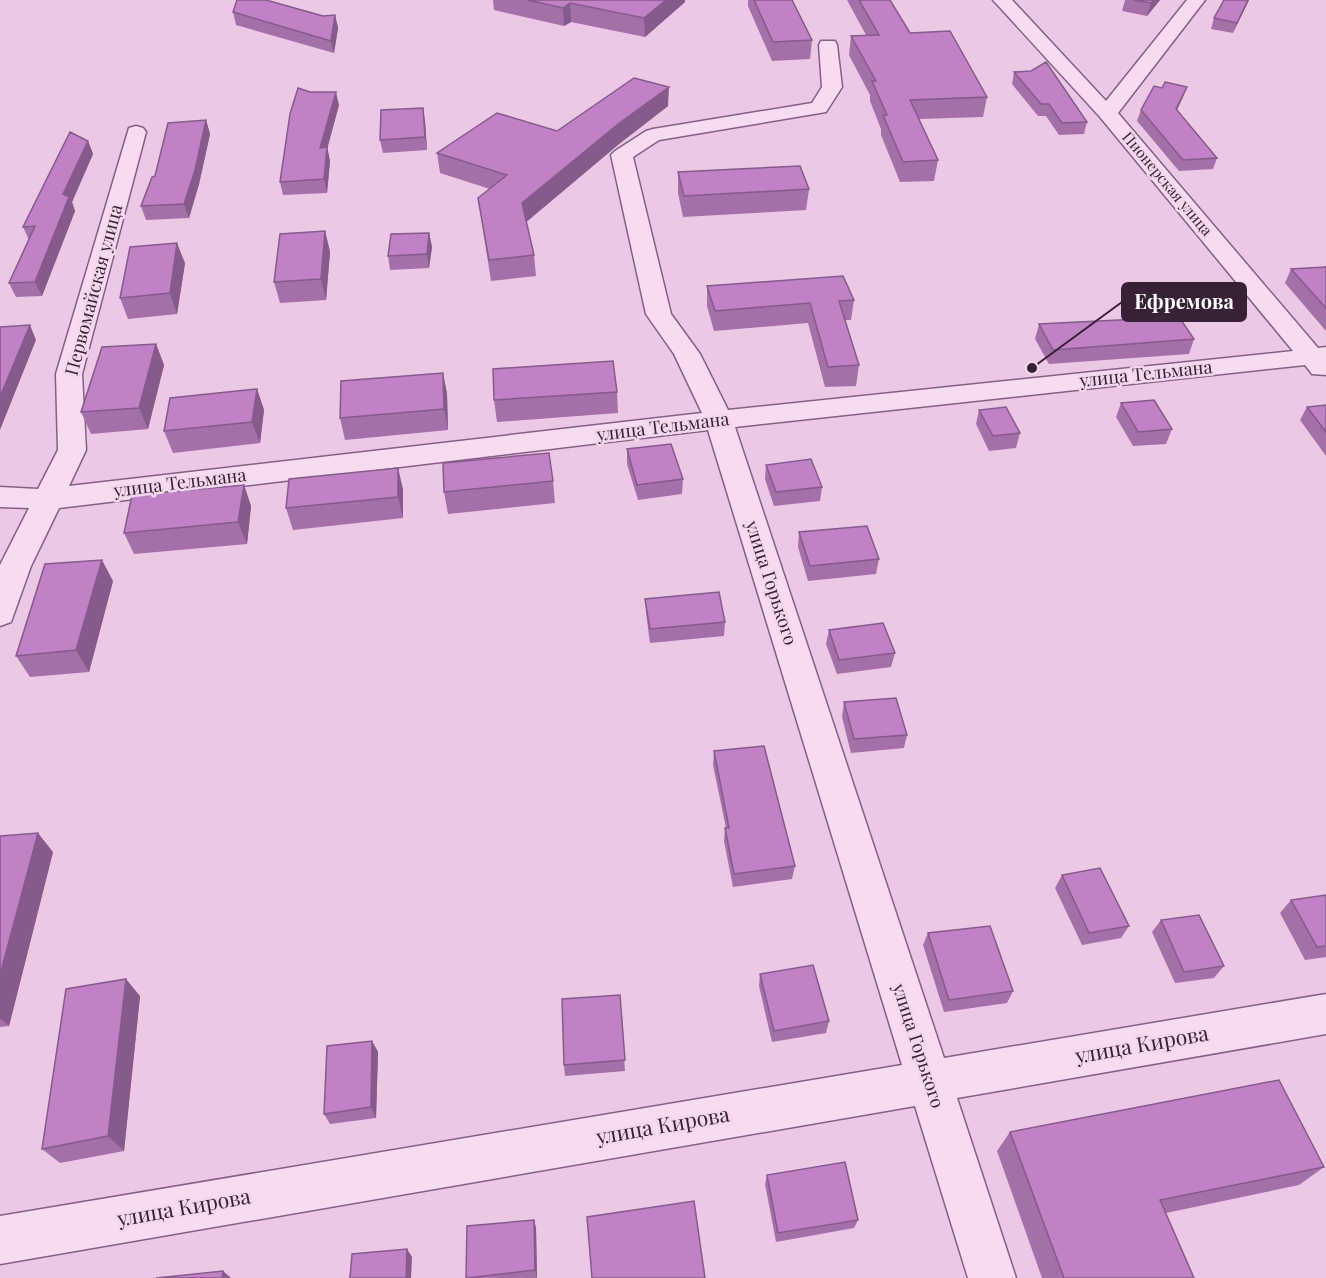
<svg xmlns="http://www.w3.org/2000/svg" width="1326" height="1278" viewBox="0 0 1326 1278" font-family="'Playfair Display',serif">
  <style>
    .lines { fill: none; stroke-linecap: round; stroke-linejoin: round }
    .minor-casing { stroke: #865f84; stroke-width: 3 }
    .minor { fill: #f6dbf1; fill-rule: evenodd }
    .wall { fill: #a56faa }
    .shaded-wall { fill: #865a8b }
    .building { fill: #c081c6; stroke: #865a8b; stroke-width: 1.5 }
    .labels { text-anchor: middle; stroke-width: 5; stroke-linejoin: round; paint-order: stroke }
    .far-street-label { font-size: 15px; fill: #372137; stroke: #f3d7ed }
    .street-label { font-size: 18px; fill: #372137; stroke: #f3d7ed }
    .near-street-label { font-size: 21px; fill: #372137; stroke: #f3d7ed }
    .leader { fill: none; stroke: #372137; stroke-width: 2 }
    .callout-dot { fill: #372137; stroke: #f3d7ed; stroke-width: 2 }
    .callout { fill: #372137; stroke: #372137; stroke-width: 2 }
    .callout-label { font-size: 20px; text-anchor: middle; font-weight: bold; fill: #fff }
  </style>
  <rect width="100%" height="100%" fill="#ebc8e4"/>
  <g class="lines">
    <!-- minor casing -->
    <g class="minor-casing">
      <path id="minor" d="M993,0H1012L1106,101L1187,0H1205L1118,113L1318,348L1326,347V375L1312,374L1305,365L735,427L944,1058L1326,994V1034L957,1098L1016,1278H968L915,1106L0,1264V1216L902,1065L708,430L59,508L31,566L11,622L0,626V565L29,508L0,507V487L38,489L58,450L56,374L129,128L136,126L143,128L146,132L82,374L86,450L69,486L702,413L674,354L646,314L611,155L615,151L646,131L653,129L812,103L822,87L819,45L821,41H835L837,45L842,87L826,112L659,140L633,157L671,314L700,354L728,410L1293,351L1100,117Z"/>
    </g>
    <!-- minor -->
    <use href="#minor" class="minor"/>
  </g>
  <!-- wall -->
  <path class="wall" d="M493,0H685V2L645,37L571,22L564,26L494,10Z
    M748,0H792L812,40L810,59L772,61L748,6Z
    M847,0H890L910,33L987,97L983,117L919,119L938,160L934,181L900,182L881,135V129L870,101V95L849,55L851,36L866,35Z
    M1125,0H1160L1147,16L1122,11Z
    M1224,0H1249L1233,33L1211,29L1214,18Z
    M233,12L323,16L335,15L338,28L334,53L236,25Z
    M1014,72L1087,122L1084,134L1059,135L1046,116H1038L1012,84Z
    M1183,97L1177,110L1217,158L1213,169L1179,171L1137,121L1141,110Z
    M339,105L327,147L330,161L327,193L283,195L280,182Z
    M668,106L619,144L526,222L534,255L536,276L491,281L478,198L490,189L440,173L437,153L557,131Z
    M206,120L210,134L199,184L189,218L146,220L141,206L155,176Z
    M425,121L427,150L383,153L380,140Z
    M88,141L93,154L72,202L75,211L42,296L16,297L9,283L29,240L23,227Z
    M678,172L809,189L806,210L683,217L678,193Z
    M325,231L330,252L326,300L280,303L274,282Z
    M429,233L432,247L429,268L390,270L388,256Z
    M185,263L177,314L128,319L120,298Z
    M1326,267V331L1285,283L1291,269Z
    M707,286L854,300L851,320H845L859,365L856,386L825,387L808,323L714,331L707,306Z
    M1039,324L1194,339L1189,354L1049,364L1035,339Z
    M156,344L164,365L148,429L91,434L81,412Z
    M443,373L447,394L448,430L345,440L340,418Z
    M257,389L264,410L260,443L173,453L164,431Z
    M617,392L618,413L497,422L494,400Z
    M1121,403L1172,429L1166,444L1133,446L1116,417Z
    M1326,405V456L1300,420L1307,407Z
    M979,410L1020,433L1016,448L989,451L976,424Z
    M627,449L683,479L682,494L638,500L627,464Z
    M766,465L822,487L820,501L774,506L765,479Z
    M398,468L403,490V518L293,530L286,508Z
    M553,481L555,503L448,514L444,492Z
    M244,485L251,506L247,544L134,554L124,533Z
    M799,532L879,559L876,574L808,581L798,547Z
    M113,581L89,672L30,677L16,656Z
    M645,599L725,622L724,636L650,643L646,613Z
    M829,630L895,653L891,667L837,674L826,644Z
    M844,702L907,735L904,748L851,753L842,717Z
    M714,751L795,866L792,879L733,887L724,841L725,828H726L713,765Z
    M0,836L53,852L9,1026L0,1027Z
    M1062,875L1129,926L1121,938L1082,945L1055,888Z
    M1326,895V957L1305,960L1280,913L1291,900Z
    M1161,920L1224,966L1214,978L1175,983L1152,932Z
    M928,933L1013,991L1007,1003L944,1012L923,945Z
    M760,974L829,1021L826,1033L772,1042L759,986Z
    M620,995L625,1071L565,1076L564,1065Z
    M140,996L124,1151L60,1163L42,1149Z
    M372,1041L378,1052L376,1118L330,1124L324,1114Z
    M1010,1132L1324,1167L1299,1185L1166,1213L1194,1278H1042L997,1151Z
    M767,1175L858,1220L854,1228L776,1242L765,1184Z
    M534,1220L536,1228L537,1278H467Z"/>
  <!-- shaded-wall -->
  <path class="shaded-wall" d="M666,0H685V2L645,37L644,18Z
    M1154,0H1160L1147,16L1151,3Z
    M1248,0H1249L1233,33L1237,23Z
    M570,3L571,22L564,26L563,8Z
    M335,15L338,28L334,53L331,41Z
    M669,87L668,106L619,144L524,224L522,203L618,124Z
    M1187,87L1183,97L1172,120L1176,109Z
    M336,92L339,105L324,161L320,148Z
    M423,108L425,121L427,150L425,137Z
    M206,120L210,134L199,184L189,218L184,204Z
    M88,141L93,154L72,202L75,211L42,296L35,282L63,194Z
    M327,147L330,161L327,193L324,179Z
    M325,231L330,252L326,300L321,279Z
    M429,233L432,247L429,268L427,254Z
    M177,243L185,263L177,314L170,293Z
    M30,325L36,340L0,430V397Z
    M156,344L164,365L148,429L139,408Z
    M443,373L447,394L448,430L444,409Z
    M257,389L264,410L260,443L252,422Z
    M398,468L403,490V518L398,497Z
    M244,485L251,506L247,544L238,522Z
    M102,560L113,581L89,672L76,650Z
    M38,833L53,852L9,1026L0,1018V975Z
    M126,979L140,996L124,1151L108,1136Z
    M372,1041L378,1052L376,1118L371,1107Z
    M534,1220L536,1228L537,1278L535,1270Z
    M407,1249L412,1257L411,1278H406Z
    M223,1271L231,1278H222Z"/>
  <!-- building -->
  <path class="building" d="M237,0H266L323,16L335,15L331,41L233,12Z
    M528,0H666L644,18L570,3L563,8Z
    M754,0H792L812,40L773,42Z
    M859,0H890L910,33L950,31L987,97L910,100L938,160L903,162L883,115H887L872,81H876L851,36L879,35Z
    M1134,0H1154L1151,3Z
    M1224,0H1248L1237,23L1214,18Z
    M1046,62L1087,122L1062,123L1049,104H1041L1014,72L1031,71Z
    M634,78L669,87L618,124L522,203L534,255L489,260L478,198L507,175L437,153L497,113L557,131Z
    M1165,82L1187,87L1176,109L1217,158L1183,160L1141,110L1154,86L1162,88Z
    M298,88L310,92H336L320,148L327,147L324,179L280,182L290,114Z
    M423,108L425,137L380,140L381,110Z
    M206,120L195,170L184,204L141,206L152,177L155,176L168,123Z
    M70,132L88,141L63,194L69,197L35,282L9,283L35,226L23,227Z
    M800,166L809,189L684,196L678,172Z
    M325,231L321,279L274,282L280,234Z
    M429,233L427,254L388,256L391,234Z
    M177,243L170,293L120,298L130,247Z
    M1326,267V308L1291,269Z
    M843,276L854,300L839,301L859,365L828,367L810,303L715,311L707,286Z
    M1179,317L1194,339L1053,350L1039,324Z
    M30,325L0,397V327Z
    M156,344L139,408L81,412L102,347Z
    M613,361L617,392L494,400L493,369Z
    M443,373L444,409L340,418L341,381Z
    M257,389L252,422L164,431L170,398Z
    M1154,400L1172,429L1138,432L1121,403Z
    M1326,405V432L1307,407Z
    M1006,407L1020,433L993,436L979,410Z
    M671,444L683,479L637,485L627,449Z
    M549,453L553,481L444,492L443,463Z
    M811,459L822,487L776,492L766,465Z
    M398,468V497L286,508L289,479Z
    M244,485L238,522L124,533L132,495Z
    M867,526L879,559L810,566L799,532Z
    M102,560L76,650L16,656L45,564Z
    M719,592L725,622L650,629L645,599Z
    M883,623L895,653L839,660L829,630Z
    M896,698L907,735L854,739L844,702Z
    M764,746L795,866L734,874L725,828H729L714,751Z
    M38,833L0,975V836Z
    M1100,868L1129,926L1089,933L1062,875Z
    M1326,895V946L1317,947L1291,900Z
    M1199,915L1224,966L1184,972L1161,920Z
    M990,926L1013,991L949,1000L928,933Z
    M813,965L829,1021L774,1031L760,974Z
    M126,979L108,1136L42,1149L66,989Z
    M620,995L625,1060L564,1065L562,999Z
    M372,1041L371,1107L324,1114L327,1046Z
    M1279,1080L1324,1167L1160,1200L1194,1278H1064L1010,1132Z
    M845,1162L858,1220L778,1233L767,1175Z
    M694,1201L705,1278H592L587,1217Z
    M534,1220L535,1270L466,1278L467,1226Z
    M407,1249L406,1278H350L352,1254Z
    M223,1271L222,1278H156Z"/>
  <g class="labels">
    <!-- far-street labels -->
    <g class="far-street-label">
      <text transform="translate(1167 184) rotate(50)" y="5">Пионерская улица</text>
    </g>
    <!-- street labels -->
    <g class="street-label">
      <text transform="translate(94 290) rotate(-75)" y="6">Первомайская улица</text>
      <text transform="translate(1146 374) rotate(-6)" y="6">улица Тельмана</text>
      <text transform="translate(663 427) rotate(-7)" y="6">улица Тельмана</text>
      <text transform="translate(180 483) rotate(-7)" y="6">улица Тельмана</text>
      <text transform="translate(771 583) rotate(72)" y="6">улица Горького</text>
      <text transform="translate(918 1046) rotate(72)" y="6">улица Горького</text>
    </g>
    <!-- near-street labels -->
    <g class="near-street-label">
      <text transform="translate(1142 1045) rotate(-10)" y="7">улица Кирова</text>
      <text transform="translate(663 1126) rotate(-10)" y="7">улица Кирова</text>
      <text transform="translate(184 1208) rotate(-10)" y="7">улица Кирова</text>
    </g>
  </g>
  <!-- callouts -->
  <path class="leader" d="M1032 368L1122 302"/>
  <circle class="callout-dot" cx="1032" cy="368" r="6"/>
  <rect class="callout" x="1122" y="283" width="124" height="38" rx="6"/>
  <g class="callout-label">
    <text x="1184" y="309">Ефремова</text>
  </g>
</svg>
